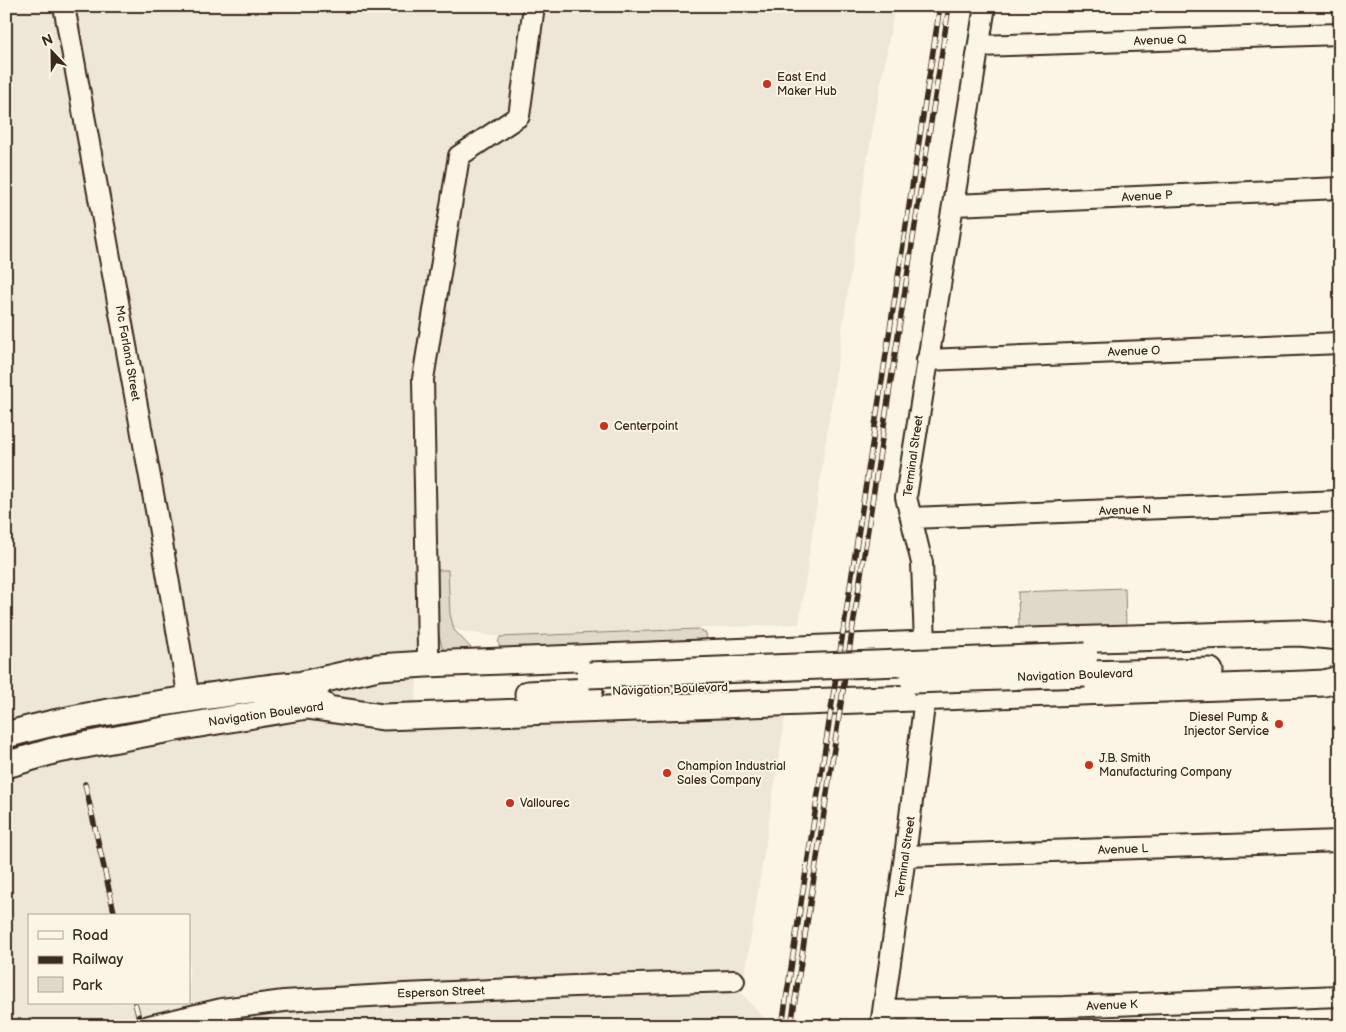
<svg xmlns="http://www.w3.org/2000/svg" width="1346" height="1032" viewBox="0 0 1346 1032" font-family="'Balsamiq Sans',sans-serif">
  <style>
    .built { fill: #eee6d6; fill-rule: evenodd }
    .green { fill: #e0d8c8; stroke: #8e8173 }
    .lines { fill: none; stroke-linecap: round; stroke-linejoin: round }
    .minor-casing { stroke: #3b2a1e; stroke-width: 24 }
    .major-casing { stroke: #3b2a1e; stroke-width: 29 }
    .minor { stroke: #fcf5e5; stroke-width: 20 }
    .major { stroke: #fcf5e5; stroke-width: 25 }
    .rail-casing { stroke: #3b2a1e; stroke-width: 5.5 }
    .rail { stroke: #fcf5e5; stroke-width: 4; stroke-dasharray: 11; stroke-linecap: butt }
    .major-bridge-casing { stroke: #3b2a1e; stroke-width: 29; stroke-linecap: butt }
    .major-bridge { stroke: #fcf5e5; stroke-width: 25 }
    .poi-dot { fill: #c8321e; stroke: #fcf5e5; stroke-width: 2 }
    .labels { text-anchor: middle; stroke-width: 4; stroke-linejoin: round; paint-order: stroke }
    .street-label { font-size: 12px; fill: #3b2a1e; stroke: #fcf5e5 }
    .poi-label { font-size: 12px; fill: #3b2a1e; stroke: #fcf5e5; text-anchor: start }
  </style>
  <rect width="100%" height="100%" fill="#fcf5e5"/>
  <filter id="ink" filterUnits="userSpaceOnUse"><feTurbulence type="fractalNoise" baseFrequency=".02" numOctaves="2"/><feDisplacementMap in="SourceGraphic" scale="10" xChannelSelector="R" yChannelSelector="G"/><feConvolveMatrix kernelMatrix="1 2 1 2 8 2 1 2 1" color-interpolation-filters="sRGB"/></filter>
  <g filter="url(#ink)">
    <!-- built -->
    <path class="built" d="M6,6H895L867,161L799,624L500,637L454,630L450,614L448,570H438V632L443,650L419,651L414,722L785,717L742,994L765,1019L764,1026H6ZM29,916H189V1003H29Z"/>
    <!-- green -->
    <path class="green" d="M438,570H448L450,614L454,630L472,649L443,650L438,632Z
      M1125,588L1126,627L1019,631L1018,592Z
      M698,629L706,633L707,640L703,646L503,652C499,647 497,643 500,637Z"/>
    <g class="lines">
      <!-- minor casing -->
      <g class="minor-casing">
        <path id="minor" d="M64,6L160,532L189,699
          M979,46L1340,34
          M954,205L1340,188
          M927,360L1340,343
          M911,518L1340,501
          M426,664L428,650L423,379L459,156L519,116L534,6
          M905,856L1340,841
          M884,1010L1064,1007L1340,996
          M149,1026L222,1009L284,1001L404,994L452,992L574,986L734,981
          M881,1026L905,856L925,698V644L922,563L906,497L985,6"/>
      </g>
      <!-- major casing -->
      <g class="major-casing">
        <path id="major" d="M1085,674L1210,671
          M303,684L378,667L426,664L925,644L1166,637L1299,633L1340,637
          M528,694L590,691
          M307,706L383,717L1304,684L1324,683L1340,679
          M6,735C70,717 136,707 201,697C240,692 280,684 319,684
          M6,765L53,751L170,729L307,706L323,705"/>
      </g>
      <!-- minor -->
      <use href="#minor" class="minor"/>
      <!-- major -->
      <use href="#major" class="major"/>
      <!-- rail casing -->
      <g class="rail-casing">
        <path id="rail" d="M85,784L115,916
          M135,1003L141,1026
          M782,1026L940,6
          M791,1026L949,6"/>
      </g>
      <!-- rail -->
      <use href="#rail" class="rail"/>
      <!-- major-bridge casing -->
      <g class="major-bridge-casing">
        <path id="major-bridge" d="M589,675L1085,656
          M913,680L1085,674"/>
      </g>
      <!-- major-bridge -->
      <use href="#major-bridge" class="major-bridge"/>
    </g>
  </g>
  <!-- markers -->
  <g class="poi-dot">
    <circle cx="767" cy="84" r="5"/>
    <circle cx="604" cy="426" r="5"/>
    <circle cx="1279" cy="724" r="5"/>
    <circle cx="1089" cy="765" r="5"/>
    <circle cx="667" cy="773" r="5"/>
    <circle cx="510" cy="803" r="5"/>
  </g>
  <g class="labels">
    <!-- street labels -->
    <g class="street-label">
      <text transform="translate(1160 40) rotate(-2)" y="4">Avenue Q</text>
      <text transform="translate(1147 196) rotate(-3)" y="4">Avenue P</text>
      <text transform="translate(1134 351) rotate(-2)" y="4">Avenue O</text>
      <text transform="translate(128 353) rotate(80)" y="4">Mc Farland Street</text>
      <text transform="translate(913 456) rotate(-82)" y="4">Terminal Street</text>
      <text transform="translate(1125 510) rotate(-2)" y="4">Avenue N</text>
      <text transform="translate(1075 675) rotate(-2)" y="4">Navigation Boulevard</text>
      <text transform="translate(670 689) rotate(-2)" y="4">Navigation Boulevard</text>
      <text transform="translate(266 714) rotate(-8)" y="4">Navigation Boulevard</text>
      <text transform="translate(1123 849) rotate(-2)" y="4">Avenue L</text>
      <text transform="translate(905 857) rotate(-82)" y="4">Terminal Street</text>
      <text transform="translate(441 992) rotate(-2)" y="4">Esperson Street</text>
      <text transform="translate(1112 1005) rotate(-2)" y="4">Avenue K</text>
    </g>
    <!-- poi labels -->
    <g class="poi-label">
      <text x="777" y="81">East End<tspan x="777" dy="14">Maker Hub</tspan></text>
      <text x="614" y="430">Centerpoint</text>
      <text x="1269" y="721" text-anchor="end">Diesel Pump &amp;<tspan x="1269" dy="14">Injector Service</tspan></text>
      <text x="1099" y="762">J.B. Smith<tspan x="1099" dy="14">Manufacturing Company</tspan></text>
      <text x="677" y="770">Champion Industrial<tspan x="677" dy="14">Sales Company</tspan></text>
      <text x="520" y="807">Vallourec</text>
    </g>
  </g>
  <!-- margin -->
  <rect width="1346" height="1032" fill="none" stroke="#fcf5e5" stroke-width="25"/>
  <rect x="12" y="12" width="1321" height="1007" fill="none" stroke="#3b2a1e" stroke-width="2" filter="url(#ink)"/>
  <!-- legend -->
  <rect x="28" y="914" width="162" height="90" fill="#fcf5e5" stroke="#afa495"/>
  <rect x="38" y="931" width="25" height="8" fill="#fcf5e5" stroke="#afa495"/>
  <text x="72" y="940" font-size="15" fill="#3b2a1e">Road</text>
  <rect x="38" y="956" width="25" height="8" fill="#3b2a1e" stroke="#afa495"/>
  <text x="72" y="964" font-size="15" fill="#3b2a1e">Railway</text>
  <rect x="38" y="977" width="25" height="15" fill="#e0d8c8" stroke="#afa495"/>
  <text x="72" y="990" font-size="15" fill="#3b2a1e">Park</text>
  <!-- north arrow -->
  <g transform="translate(52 52) rotate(338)" stroke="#fcf5e5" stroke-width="4" paint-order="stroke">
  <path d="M0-4L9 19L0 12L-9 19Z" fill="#3b2a1e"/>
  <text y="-8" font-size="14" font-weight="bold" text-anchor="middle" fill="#3b2a1e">N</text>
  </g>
</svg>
